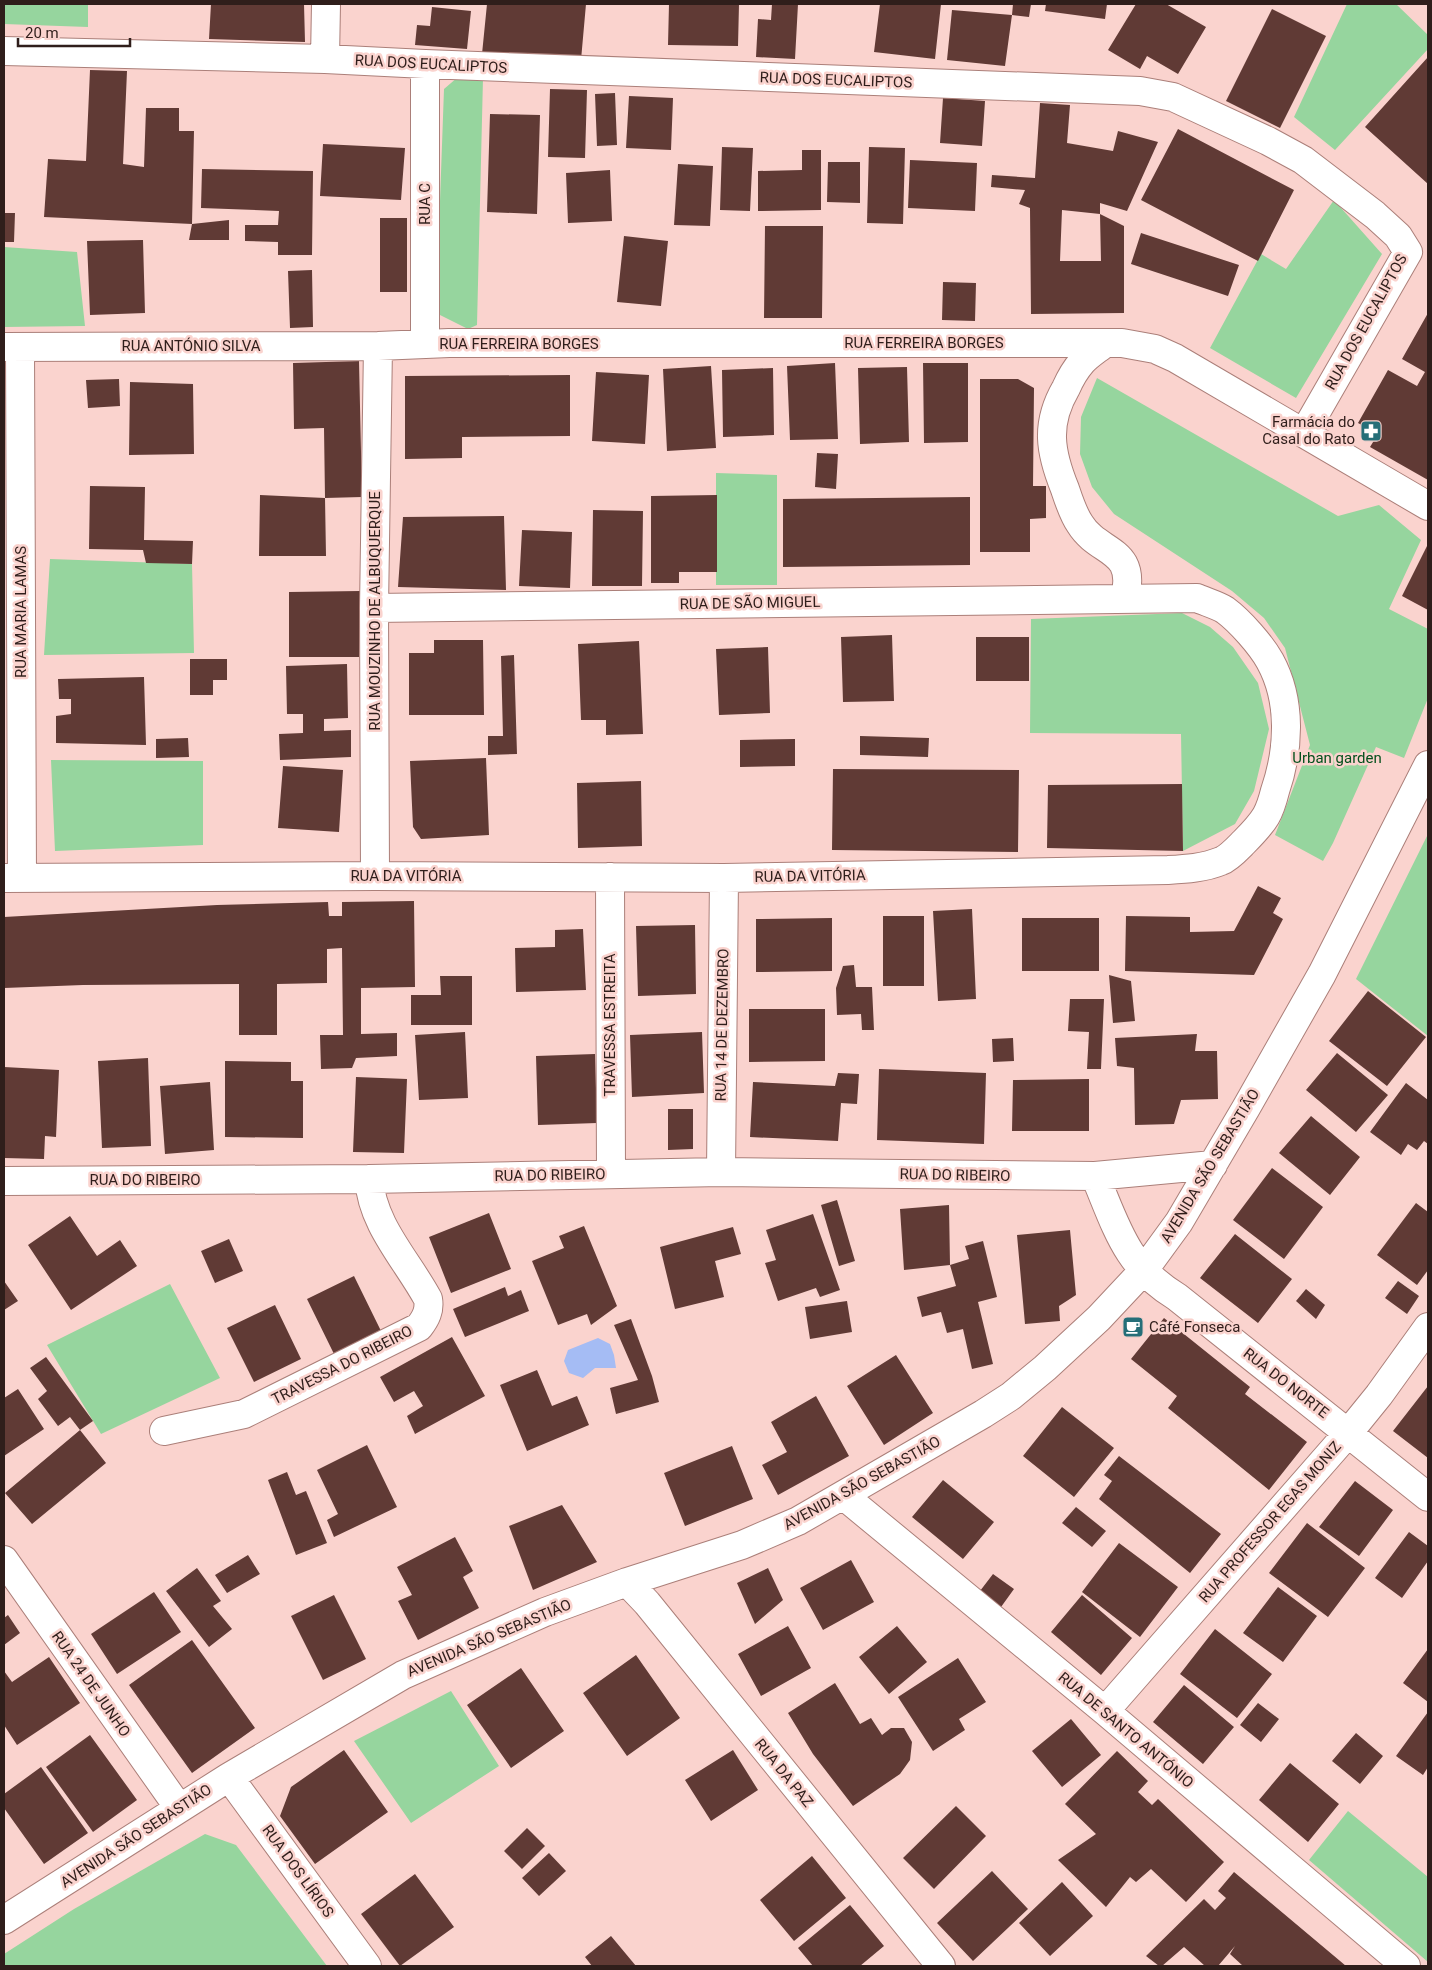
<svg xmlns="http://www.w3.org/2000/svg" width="1432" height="1970" viewBox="0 0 1432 1970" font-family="Roboto,sans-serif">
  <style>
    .green { fill: #96d59e }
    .water { fill: #a5bcf4 }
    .building { fill: #603a35; fill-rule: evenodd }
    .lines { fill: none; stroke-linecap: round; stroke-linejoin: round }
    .street-casing { stroke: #ab7f79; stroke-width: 30 }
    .street { stroke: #fff; stroke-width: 28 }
    .labels { text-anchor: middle; stroke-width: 5; stroke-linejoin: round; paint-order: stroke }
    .street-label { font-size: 15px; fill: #2f1e1b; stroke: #fad3ce }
    .poi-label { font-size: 15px; fill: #2f1e1b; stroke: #fad3ce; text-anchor: end }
    .park-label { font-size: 15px; fill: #04501c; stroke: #fad3ce }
  </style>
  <rect width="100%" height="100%" fill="#fad3ce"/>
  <!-- green -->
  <path class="green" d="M4,4H88V27L4,24Z
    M1347,4H1396L1428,35V49L1335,150L1294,117Z
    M458,77L483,78L477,325L468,329L436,313L444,89Z
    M1334,200L1382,254L1296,398L1210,348L1261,254L1286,269Z
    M4,247L77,252L85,326L4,327Z
    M1097,378L1338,516L1379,505L1421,540L1389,609L1428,629V698L1404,758L1376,747L1333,843L1323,861L1275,835L1310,745L1285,648L1264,618L1232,591L1114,514L1092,487L1080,454L1081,417Z
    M716,473L777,475V585H716Z
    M50,559L192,564L194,653L44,655Z
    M1182,613L1210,627L1233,647L1258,683L1269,729L1254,791L1235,824L1183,851L1181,734L1030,733L1031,619Z
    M51,760L203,761V845L55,851Z
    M1428,834V1036L1356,979Z
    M170,1284L220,1378L101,1434L47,1345Z
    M451,1691L499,1766L411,1823L354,1741Z
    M1348,1811L1428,1877V1962L1309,1860Z
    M205,1834L236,1845L327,1966H4V1954L74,1909Z"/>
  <!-- water -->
  <path class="water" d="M598,1338L610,1344L614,1355L616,1368H595L583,1378L569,1373L564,1361L568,1350Z"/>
  <!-- building -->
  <path class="building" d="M211,4H304L305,42L209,39Z
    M487,4H586L581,60L482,54Z
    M669,4H739L738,46L668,45Z
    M772,4H798L795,59L756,57L758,19L771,20Z
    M880,4H941L935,59L874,52Z
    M1013,4H1031L1029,17L1012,15Z
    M1046,4H1107L1105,19L1045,11Z
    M1136,4H1166L1206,27L1178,74L1147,56L1140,69L1108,50Z
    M432,7L471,11L467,49L415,45L417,25L430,26Z
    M1272,9L1326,36L1280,128L1226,101Z
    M952,10L1012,15L1005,66L947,60Z
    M1428,57V184L1365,127Z
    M90,70L127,71L123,164L144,167L146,108H179V131H194L192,224L44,217L48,159L86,161Z
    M550,89L587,90L585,158L548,157Z
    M615,93L617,145L597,146L595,94Z
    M629,96L673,98L671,150L626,148Z
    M943,98L985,101L982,146L940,143Z
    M1040,103L1070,105L1067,143L1113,151L1118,131L1158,142L1127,211L1100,203V214L1124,226V313L1031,314L1030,208L1019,204L1025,190L991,187L992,175L1035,178ZM1062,210L1100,214L1101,261H1060Z
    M490,114L540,115L537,214L487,212Z
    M1178,129L1294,190L1258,261L1141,200Z
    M323,144L405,148L401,200L320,196Z
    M722,147L753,148L750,211L720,210Z
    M869,147L905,148L903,224L867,223Z
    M802,150H821V210L758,211V171L802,170Z
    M910,160L977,163L975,211L908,208Z
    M828,162H860V203L827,202Z
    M678,164L713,166L710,226L674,225Z
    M202,169L313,171L312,255H278V242L245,241V225H278L279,211L201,208Z
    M610,170L612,221L568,223L566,173Z
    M4,213H15L14,242H4Z
    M380,218H407V292H380Z
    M229,220V240H189L192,224Z
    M765,226H823L822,318H764Z
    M1141,233L1239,265L1228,296L1131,264Z
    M624,236L668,241L661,306L617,302Z
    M143,240L145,313L90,315L87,241Z
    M312,270L313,327L290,328L288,271Z
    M943,282L976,283L975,321L942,320Z
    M1428,313V480L1370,447L1378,434L1358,423L1388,370L1417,386L1425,372L1402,359Z
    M359,361L362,497L325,498L326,556H259L260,495L325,498L324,428L294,429L293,363Z
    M835,363L838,439L790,440L787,366Z
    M923,363H968V442L924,443Z
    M711,366L716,448L667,451L663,369Z
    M907,367L909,442L860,444L858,368Z
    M773,368L774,435L723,437L722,370Z
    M596,372L649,375L645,444L592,441Z
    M570,375V436L462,437V458L405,459V376Z
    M119,379L120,406L88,408L86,380Z
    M980,379H1018L1034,388L1033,486H1046V518L1030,519V552H980Z
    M130,382L193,384L194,454L129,455Z
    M817,453L838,454L836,489L815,487Z
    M90,486L145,487L144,540L193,541L192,564L146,563L143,550L89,549Z
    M717,495V572H679V583H651V496Z
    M970,497V565L783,567V499Z
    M593,510L643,511L642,586H592Z
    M504,516L506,590L398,587L403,517Z
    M522,530L572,532L570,588L519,586Z
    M1428,544V610L1402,596Z
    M360,591L359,657H289V592Z
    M892,635L894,701L843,702L841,637Z
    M976,637H1029V681H976Z
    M434,640H483L484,715H409V653H434Z
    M639,641L643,734L606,735V720H581L578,644Z
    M768,647L770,713L719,715L716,649Z
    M514,655L517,754L488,755V736H503L501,656Z
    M190,659H227V680H213V695H190Z
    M347,664L348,718L324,719V731L351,730V757L280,760L279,734L303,733V714H287L286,666Z
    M144,677L146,745L56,743V716L71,714V699H59L58,679Z
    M860,736L929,738L928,757L860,755Z
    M188,738L189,757L156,758V739Z
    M795,739V766L740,767V740Z
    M486,758L489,835L421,839L413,827L410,761Z
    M283,766L343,770L339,832L278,828Z
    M833,769L1019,770L1018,852L832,850Z
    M641,781L642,846L578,848L577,783Z
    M1182,784L1183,851L1047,848L1048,785Z
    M1258,886L1281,898L1273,913L1283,919L1254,975L1125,971L1126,916L1190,917V932L1234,931Z
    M414,901L415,987L361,988V1034L397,1033V1056L356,1058L352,1068L321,1069L320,1035H343L342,948L327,949V983L277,984V1035H239V984L83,985L4,988V917L217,905L328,902L329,916H342V902Z
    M972,909L976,999L938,1001L933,911Z
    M883,916H924V986H883Z
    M832,918V971L756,972V919Z
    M1022,918H1099V971H1022Z
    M695,925L696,994L638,996L636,926Z
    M583,929L586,990L516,992L515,948L555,947V930Z
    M854,965L856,987H872L874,1030H862L861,1014L837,1015L836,988L843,966Z
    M1109,975L1131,981L1135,1021L1113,1023Z
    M440,976H472V1025H411V995H441Z
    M1368,991L1426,1037L1387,1086L1329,1041Z
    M1070,999H1104L1101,1069H1087L1089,1032L1068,1031Z
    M749,1009H825V1061L749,1062Z
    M465,1032L468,1098L419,1100L415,1035Z
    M702,1032L704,1093L632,1097L630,1035Z
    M1197,1034L1195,1051H1217L1218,1099L1181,1100L1174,1124L1135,1125L1134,1068L1117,1066L1115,1038Z
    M1013,1038L1014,1061L993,1062L992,1039Z
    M1337,1053L1388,1095L1356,1132L1306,1090Z
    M595,1054L597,1123L538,1125L536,1056Z
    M148,1058L151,1146L102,1148L98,1061Z
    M225,1061L291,1062V1081H303V1138L225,1137Z
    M4,1067L59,1070L56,1137L45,1136L44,1159L4,1158Z
    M879,1069L986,1073L984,1144L877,1140Z
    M838,1073L859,1074L857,1104L841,1103L838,1141L750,1137L753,1082L835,1086Z
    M356,1077L407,1079L404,1153L353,1152Z
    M1089,1079V1131H1012L1013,1080Z
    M210,1082L214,1150L165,1154L160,1086Z
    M1406,1083L1428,1100V1144L1424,1141L1417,1150L1408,1144L1401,1155L1370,1132Z
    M668,1109H693V1149L668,1150Z
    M1311,1116L1360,1157L1330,1195L1279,1153Z
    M1272,1168L1323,1207L1284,1259L1233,1220Z
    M837,1200L855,1261L839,1266L821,1205Z
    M1416,1203L1428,1212V1270L1417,1285L1377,1255Z
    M949,1205L950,1265L969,1259L965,1246L983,1241L997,1297L978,1302L993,1364L972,1369L963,1329L947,1333L941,1312L922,1317L917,1297L956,1286L950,1265L904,1270L900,1209Z
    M489,1213L511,1269L451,1293L429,1237Z
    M813,1214L840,1290L820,1297L816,1288L778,1301L765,1263L776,1260L766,1230Z
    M70,1216L97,1256L120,1240L137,1266L71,1310L28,1245Z
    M584,1226L617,1306L591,1325L587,1314L558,1325L532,1261L564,1248L559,1236Z
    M733,1227L741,1254L715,1261L724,1297L675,1309L660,1247Z
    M1070,1230L1076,1295L1059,1306L1060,1321L1025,1324L1017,1235Z
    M1235,1234L1292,1279L1258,1323L1200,1278Z
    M229,1239L243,1271L215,1283L201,1251Z
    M354,1276L381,1331L334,1354L307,1299Z
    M4,1281L18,1301L4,1310Z
    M1398,1281L1419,1296L1407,1314L1385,1298Z
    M505,1287L508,1296L521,1290L529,1311L465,1337L453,1309Z
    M1306,1289L1325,1305L1316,1319L1296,1301Z
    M847,1301L852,1332L810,1339L805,1307Z
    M275,1305L301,1359L254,1382L227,1328Z
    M1164,1318L1250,1387L1245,1394L1307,1442L1269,1490L1168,1408L1177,1396L1131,1359Z
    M631,1319L652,1376L659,1402L616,1414L610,1388L638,1380L614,1325Z
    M452,1337L485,1396L415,1434L407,1416L423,1406L414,1391L394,1402L380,1377Z
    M896,1355L933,1413L884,1445L847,1386Z
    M46,1357L93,1421L80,1430L70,1417L58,1426L38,1399L47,1391L30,1368Z
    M537,1370L552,1406L577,1396L589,1425L527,1451L500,1385Z
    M1428,1386V1458L1393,1431Z
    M18,1389L44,1429L4,1456V1398Z
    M816,1396L849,1456L778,1495L762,1465L787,1452L771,1422Z
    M1062,1407L1114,1448L1074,1497L1023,1456Z
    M80,1430L106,1463L32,1524L5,1493Z
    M367,1445L397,1507L334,1537L327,1520L338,1514L317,1470Z
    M732,1446L753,1499L685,1526L664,1473Z
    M1119,1456L1221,1534L1190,1573L1099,1499L1112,1481L1104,1475Z
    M287,1472L296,1495L306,1491L327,1543L296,1555L268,1480Z
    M943,1480L994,1522L963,1559L912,1517Z
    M1355,1481L1393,1510L1359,1556L1319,1527Z
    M562,1505L597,1562L533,1590L509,1526Z
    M1076,1507L1106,1531L1092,1547L1062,1523Z
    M1307,1523L1365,1568L1328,1617L1269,1573Z
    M1409,1532L1428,1546V1561L1402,1598L1375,1578Z
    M455,1537L473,1571L463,1577L479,1608L418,1640L398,1601L412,1595L397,1567Z
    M1119,1543L1178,1587L1140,1637L1082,1592Z
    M248,1555L260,1574L227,1593L215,1575Z
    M851,1560L874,1602L823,1630L800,1588Z
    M197,1568L221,1601L213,1606L232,1629L209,1647L166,1591Z
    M768,1568L783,1600L755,1624L737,1583Z
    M993,1574L1014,1589L1001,1607L980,1591Z
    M1278,1587L1317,1616L1283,1662L1243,1633Z
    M154,1592L181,1632L117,1674L91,1634Z
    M334,1595L366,1659L323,1680L291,1616Z
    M1082,1595L1132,1638L1101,1675L1051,1632Z
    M8,1615L20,1633L4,1645V1618Z
    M788,1626L811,1668L761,1696L738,1654Z
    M897,1626L927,1662L889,1694L859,1657Z
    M1215,1629L1272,1674L1237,1718L1180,1674Z
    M192,1640L255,1728L192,1773L129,1685Z
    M1428,1649V1702L1403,1683Z
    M636,1655L680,1718L627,1756L583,1693Z
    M49,1657L80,1703L17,1745L4,1725V1671L12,1682Z
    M958,1658L986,1702L959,1719L965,1730L933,1751L898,1697Z
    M521,1668L564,1731L511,1768L467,1705Z
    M835,1683L860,1724L871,1718L882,1735L891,1728H904L912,1742L910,1760L900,1774L853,1806L813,1754L788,1713Z
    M1184,1685L1234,1727L1203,1764L1153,1722Z
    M1258,1703L1279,1719L1261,1742L1240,1725Z
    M1428,1712V1767L1423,1775L1396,1756Z
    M1071,1719L1101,1755L1062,1787L1032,1751Z
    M1356,1733L1383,1756L1360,1784L1332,1761Z
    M90,1735L137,1800L93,1832L46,1767Z
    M344,1750L388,1812L315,1864L280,1816L291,1787Z
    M733,1750L758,1790L711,1821L685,1780Z
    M1117,1751L1148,1781L1138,1792L1152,1805L1158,1799L1224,1862L1186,1902L1151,1869L1136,1882L1130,1877L1106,1907L1058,1860L1096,1834L1065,1804Z
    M1290,1763L1339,1804L1308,1842L1259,1800Z
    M41,1767L88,1833L44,1864L4,1808V1794Z
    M956,1806L986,1836L934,1889L903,1858Z
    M527,1828L545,1846L522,1869L504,1851Z
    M549,1853L566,1871L539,1896L522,1878Z
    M812,1856L846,1898L794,1941L760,1900Z
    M992,1871L1028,1909L973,1961L937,1923Z
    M1234,1872L1271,1903L1346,1966H1243L1230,1954L1235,1946L1218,1966H1205L1184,1947L1162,1966H1159L1146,1956L1204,1899L1215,1910L1226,1898L1218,1891Z
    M415,1874L454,1927L400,1966L361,1914Z
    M1062,1882L1093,1916L1050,1956L1019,1923Z
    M850,1905L884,1946L860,1966H813L798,1948Z
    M611,1936L636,1966H592L585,1957Z"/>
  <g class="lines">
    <!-- street casing -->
    <g class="street-casing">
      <path id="street" d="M4,51L325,59L425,64L1140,91L1173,97L1268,141L1303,160L1375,215L1398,236L1408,252L1304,433
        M325,59L326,4
        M1105,343C1098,349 1088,355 1082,362C1075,370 1070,379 1066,388C1045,424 1050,452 1065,489C1069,501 1073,514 1080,524C1099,555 1137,547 1125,598
        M425,344V64
        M4,347L378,346L449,343H1122L1155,349L1175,358L1428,506
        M20,347L22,878
        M375,876L374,608L378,346
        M610,877L611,1174
        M4,878L375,876L724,878L1168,870C1186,869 1204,868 1221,861C1229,858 1238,848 1244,842C1252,834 1260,826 1266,816C1270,809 1273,799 1275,791C1289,750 1292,701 1270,661C1261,645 1240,621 1225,610C1217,605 1206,602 1197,598L374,608
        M721,1172L724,878
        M1095,1176C1117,1228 1126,1266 1177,1297L1428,1497
        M4,1181L369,1179L721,1172L1095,1176L1213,1165
        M164,1431L244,1414L419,1327C426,1318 430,1310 428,1299C407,1260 372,1225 369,1179
        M844,1496L1105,1711L1406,1966
        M4,1560L179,1808
        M627,1582L647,1603L941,1966
        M1105,1711L1349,1432L1379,1395L1428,1327
        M229,1777L367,1966
        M4,1920L229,1777L403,1675L545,1612L627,1582L742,1545L798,1521L983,1414L1011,1396L1045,1368L1099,1318L1144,1270L1179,1222L1246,1108L1322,974L1428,765"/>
    </g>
    <!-- street -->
    <use href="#street" class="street"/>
  </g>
  <!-- icons -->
  <defs>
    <g id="pharmacy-square" transform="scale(1.125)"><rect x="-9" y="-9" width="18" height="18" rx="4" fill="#256e78" stroke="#fad3ce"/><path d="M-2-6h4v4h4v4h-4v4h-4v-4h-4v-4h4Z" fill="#fff"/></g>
    <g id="cafe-square" transform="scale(1.125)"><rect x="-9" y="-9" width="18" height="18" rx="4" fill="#256e78" stroke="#fad3ce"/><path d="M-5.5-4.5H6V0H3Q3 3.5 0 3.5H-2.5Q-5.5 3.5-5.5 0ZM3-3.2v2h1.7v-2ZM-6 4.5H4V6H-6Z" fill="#fff"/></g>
  </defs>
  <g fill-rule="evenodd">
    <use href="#pharmacy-square" x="1371" y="431"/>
    <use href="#cafe-square" x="1133" y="1327"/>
  </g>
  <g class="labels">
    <!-- street labels -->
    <g class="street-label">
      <text transform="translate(431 64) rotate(3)" y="5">RUA DOS EUCALIPTOS</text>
      <text transform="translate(836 80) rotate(2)" y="5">RUA DOS EUCALIPTOS</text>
      <text transform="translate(425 204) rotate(-90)" y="5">RUA C</text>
      <text transform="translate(1366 322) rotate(-61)" y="5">RUA DOS EUCALIPTOS</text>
      <text x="924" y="348">RUA FERREIRA BORGES</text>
      <text x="519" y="349">RUA FERREIRA BORGES</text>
      <text x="191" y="351">RUA ANTÓNIO SILVA</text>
      <text transform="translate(750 603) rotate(-1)" y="5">RUA DE SÃO MIGUEL</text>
      <text transform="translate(375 611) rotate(-90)" y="5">RUA MOUZINHO DE ALBUQUERQUE</text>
      <text transform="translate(21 612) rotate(-90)" y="5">RUA MARIA LAMAS</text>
      <text x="406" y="881">RUA DA VITÓRIA</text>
      <text transform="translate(810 876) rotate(-1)" y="5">RUA DA VITÓRIA</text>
      <text transform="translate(610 1025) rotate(-90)" y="5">TRAVESSA ESTREITA</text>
      <text transform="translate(722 1025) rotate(-89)" y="5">RUA 14 DE DEZEMBRO</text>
      <text transform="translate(1210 1166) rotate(-59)" y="5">AVENIDA SÃO SEBASTIÃO</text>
      <text transform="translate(550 1175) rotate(-1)" y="5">RUA DO RIBEIRO</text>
      <text transform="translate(955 1175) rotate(1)" y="5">RUA DO RIBEIRO</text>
      <text x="145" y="1185">RUA DO RIBEIRO</text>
      <text transform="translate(342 1365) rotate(-27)" y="5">TRAVESSA DO RIBEIRO</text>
      <text transform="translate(1286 1383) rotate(38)" y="5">RUA DO NORTE</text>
      <text transform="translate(862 1483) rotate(-29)" y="5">AVENIDA SÃO SEBASTIÃO</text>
      <text transform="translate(1270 1522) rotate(-49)" y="5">RUA PROFESSOR EGAS MONIZ</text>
      <text transform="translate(489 1638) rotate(-23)" y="5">AVENIDA SÃO SEBASTIÃO</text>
      <text transform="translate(91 1684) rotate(55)" y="5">RUA 24 DE JUNHO</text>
      <text transform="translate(1126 1730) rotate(40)" y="5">RUA DE SANTO ANTÓNIO</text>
      <text transform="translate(784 1773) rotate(51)" y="5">RUA DA PAZ</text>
      <text transform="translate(136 1836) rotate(-33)" y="5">AVENIDA SÃO SEBASTIÃO</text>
      <text transform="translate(298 1871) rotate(54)" y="5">RUA DOS LÍRIOS</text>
    </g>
    <!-- poi labels -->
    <g class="poi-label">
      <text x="1355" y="427">Farmácia do<tspan x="1355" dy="17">Casal do Rato</tspan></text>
      <text x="1149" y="1332" text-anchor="start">Café Fonseca</text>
    </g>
    <!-- park labels -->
    <g class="park-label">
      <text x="1337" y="763">Urban garden</text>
    </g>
  </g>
  <!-- border -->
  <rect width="1432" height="1970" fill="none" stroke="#2f1e1b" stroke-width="10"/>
  <!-- scale -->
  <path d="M18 38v8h112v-8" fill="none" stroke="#2f1e1b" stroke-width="2.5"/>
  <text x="25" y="38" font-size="15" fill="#2f1e1b" stroke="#fad3ce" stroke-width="4" paint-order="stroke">20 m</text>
</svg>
